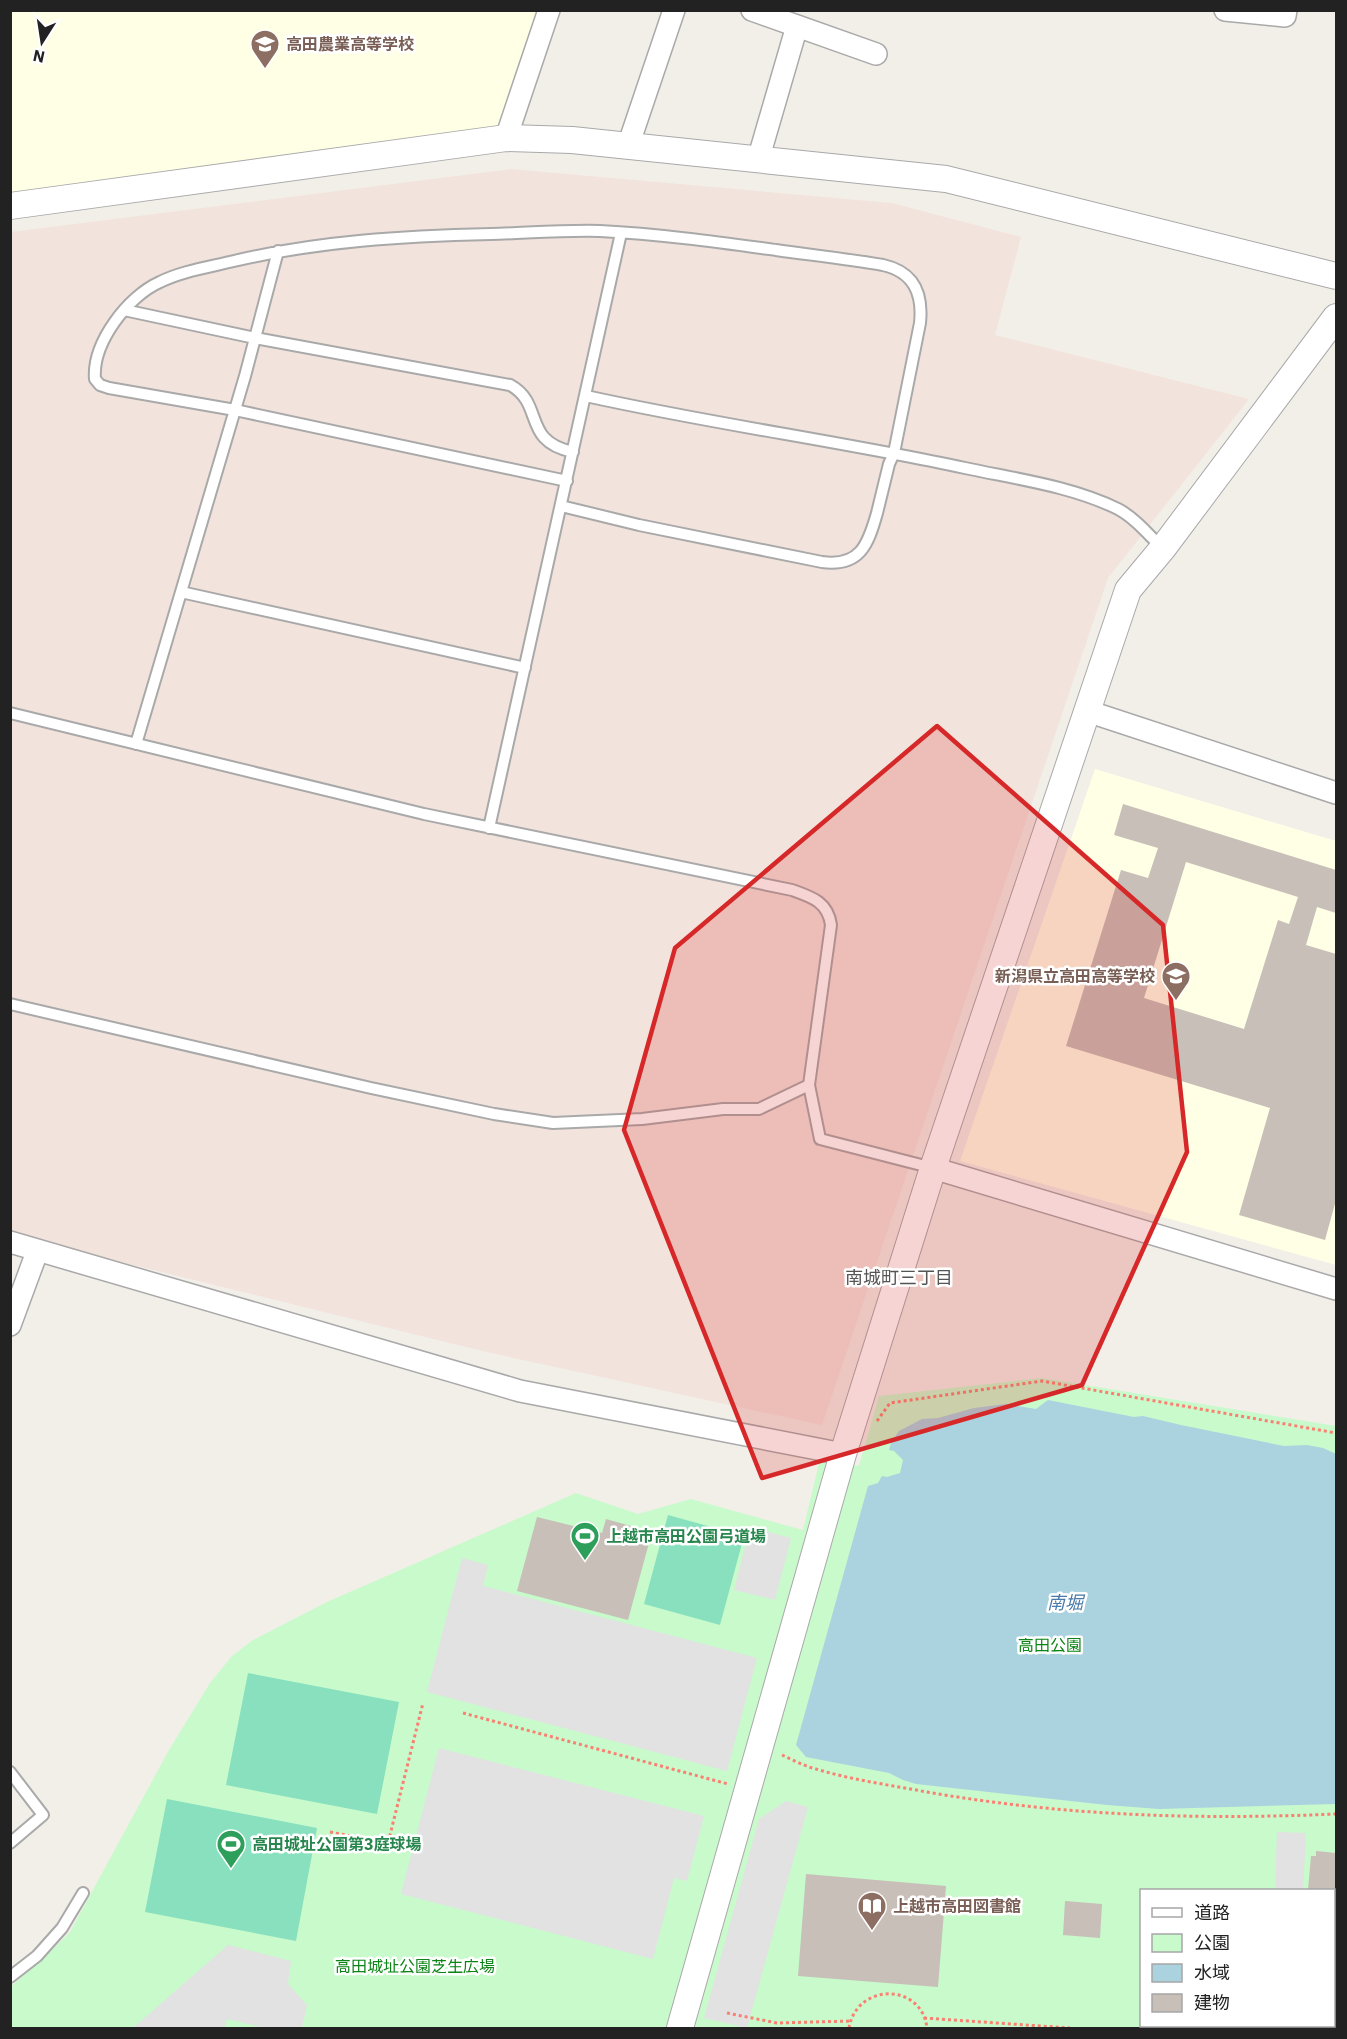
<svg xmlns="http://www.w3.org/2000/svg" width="1347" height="2039" viewBox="0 0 1347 2039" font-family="'IBM Plex Sans','Noto Sans JP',sans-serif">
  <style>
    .education { fill: #ffffe5 }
    .military { fill: #f3e3dd }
    .park { fill: #c8facc; fill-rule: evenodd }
    .pitch { fill: #88e0be }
    .parking { fill: #e2e2e2 }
    .water { fill: #aad3df }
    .building { fill: #c7bfb8; fill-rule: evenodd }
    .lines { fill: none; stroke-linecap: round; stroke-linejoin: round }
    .service-casing { stroke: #a9a9a9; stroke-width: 14 }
    .minor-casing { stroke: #a9a9a9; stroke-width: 24 }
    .tertiary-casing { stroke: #a9a9a9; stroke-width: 28 }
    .path { stroke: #fa8072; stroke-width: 3; stroke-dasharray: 3 3; stroke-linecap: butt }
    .service { stroke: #fff; stroke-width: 10 }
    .minor { stroke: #fff; stroke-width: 21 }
    .tertiary { stroke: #fff; stroke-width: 26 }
    .marked { fill: #d62828; fill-opacity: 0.2; stroke: #d62828; stroke-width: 4.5; stroke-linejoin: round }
    .labels { text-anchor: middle; stroke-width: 5; stroke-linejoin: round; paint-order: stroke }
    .education-label { font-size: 16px; font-weight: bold; fill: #785e54; stroke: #fff; text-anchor: start }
    .leisure-label { font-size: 16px; font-weight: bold; fill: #27864d; stroke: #fff; text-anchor: start }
    .park-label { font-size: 16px; fill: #0c8416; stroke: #fff }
    .neighbourhood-label { font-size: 18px; fill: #555; stroke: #fff }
    .water-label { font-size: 18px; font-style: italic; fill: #4a7aab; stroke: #fff }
  </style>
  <rect width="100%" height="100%" fill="#f2efe9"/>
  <!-- education -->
  <path class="education" d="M10,11H539L501,128L264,164L11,192Z
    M1095,769L1336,841V1265L960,1161Z"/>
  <!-- military -->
  <path class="military" d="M511,169L892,203L1021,237L995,335L1249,399L1108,578L822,1425L482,1351L11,1235V232Z"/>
  <!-- park -->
  <path class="park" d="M1042,1378L1336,1426V2028H11L10,1987L44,1958L70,1932L169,1750L210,1683L232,1656L253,1640L327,1602L576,1493L638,1514L691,1499L803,1530L820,1459L859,1466L879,1396ZM1142,1890H1334V2026H1142Z"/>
  <!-- pitch -->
  <path class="pitch" d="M668,1515L744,1536L720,1625L644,1604Z
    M248,1673L399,1702L377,1814L226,1785Z
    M167,1799L317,1828L296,1941L145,1912Z"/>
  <!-- parking -->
  <path class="parking" d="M750,1527L791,1538L775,1600L734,1590Z
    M462,1558L488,1565L483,1586L757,1658L727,1771L427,1692Z
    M439,1748L704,1816L687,1881L674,1878L653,1959L401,1894Z
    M786,1801L808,1807L747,2028L704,2018L759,1819Z
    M1277,1832L1306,1833L1303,1890H1275Z
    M228,1945L291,1961L288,1984L307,2005L302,2028H265L227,2019L224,2028H133Z"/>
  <!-- water -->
  <path class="water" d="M1048,1400L1134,1417L1143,1416L1181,1425L1284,1446L1307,1445L1323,1448L1336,1454V1804L1159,1809L1107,1805L916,1784L903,1780L889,1773L806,1757L796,1745L868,1486L878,1483L882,1476L887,1477L900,1473L903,1460L894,1451L889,1450L891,1443L899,1431L922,1419L938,1418L974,1408L1006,1404L1036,1409Z"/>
  <!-- building -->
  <path class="building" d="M1123,804L1336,870V913L1317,907L1306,945L1336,954V1200L1325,1240L1239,1215L1270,1108L1066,1046L1121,870L1148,878L1158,848L1114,835ZM1186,862L1298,897L1289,924L1278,920L1244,1029L1144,998Z
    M537,1517L602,1533L606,1519L652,1532L628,1620L517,1591Z
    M1316,1851L1336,1853V1890H1308L1311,1856H1316Z
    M806,1874L946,1886L938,1987L798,1976Z
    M1065,1901L1102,1904L1100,1938L1063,1935Z"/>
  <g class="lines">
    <!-- service casing -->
    <g class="service-casing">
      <path id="service" d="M124,310L255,338L510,385C545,404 521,441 573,452
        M586,396C712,424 839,441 965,468C1016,479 1071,486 1118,509C1135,518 1149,535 1162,548
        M561,506L639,525L822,562C860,567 868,545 877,513C881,497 885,480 889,464L894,453L920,323C923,294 914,272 883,265C848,259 812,255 776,250C717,242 659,234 600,231C563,230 527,233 491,234C404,236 319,241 234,261C210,267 182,271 160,282C128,296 92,343 95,379L100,385L109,388L235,410L567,481
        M181,592L525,668
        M10,713L424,814L792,890C812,897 828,902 831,925L809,1085L820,1139L933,1168
        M136,744L245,376L278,251
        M489,828L621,233
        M10,1004L371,1088L494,1114L553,1123L642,1119L723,1109H759L809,1085
        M10,1772L43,1815L10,1843
        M10,1977L37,1956L62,1928L83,1893"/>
    </g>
    <!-- minor casing -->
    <g class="minor-casing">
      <path id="minor" d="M752,10L876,54
        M1225,10L1285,16L1286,10
        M506,138L549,10
        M628,146L674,10
        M758,160L797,26
        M1087,711L1336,793
        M933,1168L1336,1289
        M10,1242L520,1391L843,1454
        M10,1325L37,1252"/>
    </g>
    <!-- tertiary casing -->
    <g class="tertiary-casing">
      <path id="tertiary" d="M10,206L506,138L572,140L946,179L1336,276
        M680,2028L843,1454L933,1168L1128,590L1163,548L1336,317"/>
    </g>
    <!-- path -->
    <path class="path" d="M877,1421L890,1403L1042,1381L1336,1433
      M463,1713L728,1784
      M782,1755C793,1760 804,1766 816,1769C852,1780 890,1785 927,1792C1065,1816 1197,1820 1336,1814
      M330,1832L388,1843L423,1703
      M727,2013L777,2023L851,2021
      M924,2018L1070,2028
      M849,2028C857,1982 922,1983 927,2028"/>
    <!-- service -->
    <use href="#service" class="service"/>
    <!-- minor -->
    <use href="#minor" class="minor"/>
    <!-- tertiary -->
    <use href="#tertiary" class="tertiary"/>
  </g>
  <!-- marked area -->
  <path class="marked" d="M937,726L1163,925L1187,1152L1082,1385L762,1478L624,1130L675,948Z"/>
  <!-- icons -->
  <defs>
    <g id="school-pin" transform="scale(1.5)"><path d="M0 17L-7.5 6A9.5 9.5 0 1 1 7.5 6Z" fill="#8d6e63" stroke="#fff"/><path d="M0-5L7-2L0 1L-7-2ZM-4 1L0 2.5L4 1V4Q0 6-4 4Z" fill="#fff"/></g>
    <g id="stadium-pin" transform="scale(1.5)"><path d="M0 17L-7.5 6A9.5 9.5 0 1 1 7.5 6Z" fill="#2e9e5b" stroke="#fff"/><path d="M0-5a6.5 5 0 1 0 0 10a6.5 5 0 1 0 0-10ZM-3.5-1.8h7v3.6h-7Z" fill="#fff"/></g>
    <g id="library-pin" transform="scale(1.5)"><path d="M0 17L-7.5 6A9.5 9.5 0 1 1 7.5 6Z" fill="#8d6e63" stroke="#fff"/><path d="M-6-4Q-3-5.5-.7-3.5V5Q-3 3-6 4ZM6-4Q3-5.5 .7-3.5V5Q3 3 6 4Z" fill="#fff"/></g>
  </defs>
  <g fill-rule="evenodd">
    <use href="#school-pin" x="265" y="44"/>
    <use href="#school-pin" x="1176" y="976"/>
    <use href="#stadium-pin" x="585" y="1536"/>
    <use href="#stadium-pin" x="231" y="1844"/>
    <use href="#library-pin" x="872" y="1906"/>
  </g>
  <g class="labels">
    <!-- education labels -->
    <g class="education-label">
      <text x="286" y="50">高田農業高等学校</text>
      <text x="1155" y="982" text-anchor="end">新潟県立高田高等学校</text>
      <text x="893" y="1912">上越市高田図書館</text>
    </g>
    <!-- leisure labels -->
    <g class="leisure-label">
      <text x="606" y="1542">上越市高田公園弓道場</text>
      <text x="252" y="1850">高田城址公園第3庭球場</text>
    </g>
    <!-- park labels -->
    <g class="park-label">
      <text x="1050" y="1651">高田公園</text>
      <text x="415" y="1972">高田城址公園芝生広場</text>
    </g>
    <!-- neighbourhood labels -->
    <g class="neighbourhood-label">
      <text x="899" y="1284">南城町三丁目</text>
    </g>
    <!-- water labels -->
    <g class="water-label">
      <text x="1065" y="1609">南堀</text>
    </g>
  </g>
  <!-- border -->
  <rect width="1347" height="2039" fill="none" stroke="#222222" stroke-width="24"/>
  <!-- legend -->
  <rect x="1140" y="1889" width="195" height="138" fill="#ffffff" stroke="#a7a7a7" stroke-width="1.5"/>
  <rect x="1152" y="1908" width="30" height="9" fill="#ffffff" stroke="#a7a7a7" stroke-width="1.5"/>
  <text x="1194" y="1919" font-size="18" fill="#222222">道路</text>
  <rect x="1152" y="1934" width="30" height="18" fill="#c8facc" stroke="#a7a7a7" stroke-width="1.5"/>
  <text x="1194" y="1949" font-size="18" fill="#222222">公園</text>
  <rect x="1152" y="1964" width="30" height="18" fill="#aad3df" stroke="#a7a7a7" stroke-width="1.5"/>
  <text x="1194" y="1979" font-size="18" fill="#222222">水域</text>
  <rect x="1152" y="1994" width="30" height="18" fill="#c7bfb8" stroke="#a7a7a7" stroke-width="1.5"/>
  <text x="1194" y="2009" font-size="18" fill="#222222">建物</text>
  <!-- north arrow -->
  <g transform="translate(42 42) rotate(192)" stroke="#ffffff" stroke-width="4.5" paint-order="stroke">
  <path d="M0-4.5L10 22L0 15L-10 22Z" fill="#222222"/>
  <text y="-9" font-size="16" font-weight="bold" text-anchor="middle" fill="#222222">N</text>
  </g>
</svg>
